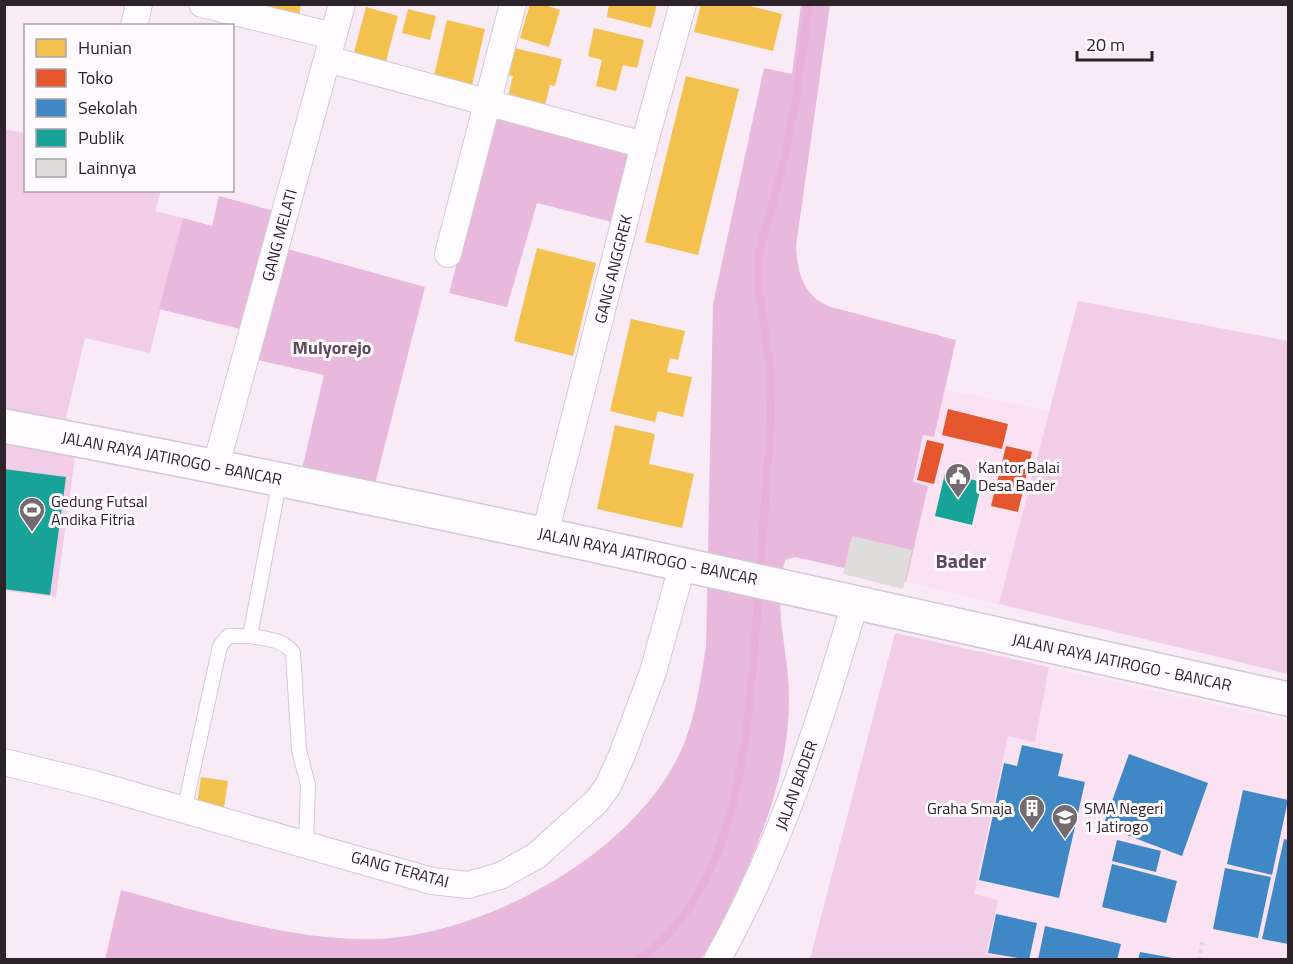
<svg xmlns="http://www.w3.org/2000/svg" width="1293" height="964" viewBox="0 0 1293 964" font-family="'Titillium Web',sans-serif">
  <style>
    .built { fill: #fae2f3 }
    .green { fill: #f1cde8 }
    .forest { fill: #e8b8dd }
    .homes { fill: #f2c14e }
    .shops { fill: #e4572e }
    .schools { fill: #3f88c5 }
    .public { fill: #17a398 }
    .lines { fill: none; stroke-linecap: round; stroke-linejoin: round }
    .stream { stroke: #e9afdb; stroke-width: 8 }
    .building { fill: #dfdcdc }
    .lane-casing { stroke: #d4c9d1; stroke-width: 16 }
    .street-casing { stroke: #d4c9d1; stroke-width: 28 }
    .secondary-casing { stroke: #d4c9d1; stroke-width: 36 }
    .path { stroke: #dad6d9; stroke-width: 4; stroke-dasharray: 3 4.5; stroke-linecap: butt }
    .lane { stroke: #fefcfe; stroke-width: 14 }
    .street { stroke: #fefcfe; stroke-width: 26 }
    .secondary { stroke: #fefcfe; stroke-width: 33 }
    .labels { text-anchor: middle; stroke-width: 6; stroke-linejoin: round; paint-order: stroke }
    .street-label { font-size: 16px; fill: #2d242a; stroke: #fffafd }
    .poi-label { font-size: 16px; fill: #2d242a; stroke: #fffafd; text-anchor: start }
    .neighbourhood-label { font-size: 18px; font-weight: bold; fill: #5e4958; stroke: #fffafd }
    .quarter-label { font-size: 20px; font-weight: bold; fill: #5e4958; stroke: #fffafd }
  </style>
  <rect width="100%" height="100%" fill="#f9ebf5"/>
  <!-- built -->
  <path class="built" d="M945,389L1049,411L999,604L906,582L928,486L913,482L923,435L934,437Z
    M895,633L1288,721V959L810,960Z"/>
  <!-- green -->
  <path class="green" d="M4,129L25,133L26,190L161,191L155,211L183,218L150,353L85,338L65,422L5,410Z
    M1078,301L1288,341V674L999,604Z
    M5,444L75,457L56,597L5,591Z
    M895,633L1049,667L1035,742L1008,736L974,894L998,900L986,954L1010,959H810Z"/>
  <!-- forest -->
  <path class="forest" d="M801,5H830L796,246C797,272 804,298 831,307L956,340L934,437L923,435L913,482L928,486L906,582L795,557L785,560C772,611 789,649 789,699C789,769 764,833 735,895C724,917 715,939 701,959L105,960L121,890C198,911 295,942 375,939C487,935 640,851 684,744C696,713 701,679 706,646L713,304L764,68L792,74Z
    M496,116L635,151L616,223L537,203L507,307L449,293Z
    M219,196L274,211L266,243L425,287L375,484L302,469L324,375L253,359L260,334L159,309L183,218L212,226Z"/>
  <!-- homes -->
  <path class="homes" d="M241,4H301L299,16Z
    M530,4H542L560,10L549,47L520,38Z
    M609,4H657L651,28L607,17Z
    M701,4H742L782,14L773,51L694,32Z
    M366,7L398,16L386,61L354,52Z
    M408,9L436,16L430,40L402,33Z
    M447,20L485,29L472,85L434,76Z
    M594,28L644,40L637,68L623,65L616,91L596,86L602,60L588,56Z
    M514,48L562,59L555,86L550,85L545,105L508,96L513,76L507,75Z
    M686,76L739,89L698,255L645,242Z
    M537,248L596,263L573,356L514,341Z
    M631,319L685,331L678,360L670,358L667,372L692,377L683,417L658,411L655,422L610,411Z
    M615,425L655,434L649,464L694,474L682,528L597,509Z
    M201,777L228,781L224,808L197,804Z"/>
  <!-- shops -->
  <path class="shops" d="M948,409L1008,424L1002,449L942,435Z
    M927,440L944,444L934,484L917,480Z
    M1006,446L1032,452L1018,512L991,506Z"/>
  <!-- schools -->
  <path class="schools" d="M1022,745L1063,754L1058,776L1085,782L1059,898L979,880L1004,763L1017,766Z
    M1129,754L1208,783L1182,856L1103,826Z
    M1243,790L1288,800L1272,875L1227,864Z
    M1284,839L1288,840V944L1262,939Z
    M1117,840L1161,851L1156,872L1112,861Z
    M1112,864L1177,881L1166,923L1102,907Z
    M1225,868L1271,877L1258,938L1213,929Z
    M996,914L1037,923L1029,960L988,953Z
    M1045,926L1121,944L1117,960H1038Z
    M1140,952L1173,958L1172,960H1138Z"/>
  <!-- public -->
  <path class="public" d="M4,469L66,477L50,595L4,589Z
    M945,473L982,482L972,525L935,516Z"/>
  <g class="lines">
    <!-- stream -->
    <path class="stream" d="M760,572L771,418L770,367L759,290V253L783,165L796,98L809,4
      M638,960C748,883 748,711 759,590"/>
  </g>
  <!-- building -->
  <path class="building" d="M852,536L912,550L903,589L843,574Z"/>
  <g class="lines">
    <!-- lane casing -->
    <g class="lane-casing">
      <path id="lane" d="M250,636C266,639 283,639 293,653L299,750L308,785L306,844
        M184,811L220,646L228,636H250L280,479"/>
    </g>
    <!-- street casing -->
    <g class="street-casing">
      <path id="street" d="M202,4L333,36
        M134,26L139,4
        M327,59L644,145
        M448,254L513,4
        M216,465L342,4
        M545,534L644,145L683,4
        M4,762L94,784L432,881L468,885L500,876L536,856L596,802L608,786L622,755L653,672L683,563
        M717,960C780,848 819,726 855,603"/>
    </g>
    <!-- secondary casing -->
    <g class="secondary-casing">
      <path id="secondary" d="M4,426C435,506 861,604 1288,699"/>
    </g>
    <!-- path -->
    <path class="path" d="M1199,960L1203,939"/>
    <!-- lane -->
    <use href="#lane" class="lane"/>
    <!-- street -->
    <use href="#street" class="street"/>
    <!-- secondary -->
    <use href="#secondary" class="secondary"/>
  </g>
  <!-- icons -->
  <defs>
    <g id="civic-pin" transform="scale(1.35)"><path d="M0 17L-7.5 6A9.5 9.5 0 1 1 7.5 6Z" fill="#746a71" stroke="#fffafd"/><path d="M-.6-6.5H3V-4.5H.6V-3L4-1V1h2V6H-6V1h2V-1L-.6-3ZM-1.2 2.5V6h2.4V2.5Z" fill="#fff"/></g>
    <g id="stadium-pin" transform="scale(1.35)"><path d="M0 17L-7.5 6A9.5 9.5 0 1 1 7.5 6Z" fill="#746a71" stroke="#fffafd"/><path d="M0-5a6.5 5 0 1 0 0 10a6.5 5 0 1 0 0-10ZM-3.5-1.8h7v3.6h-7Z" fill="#fff"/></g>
    <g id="building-pin" transform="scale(1.35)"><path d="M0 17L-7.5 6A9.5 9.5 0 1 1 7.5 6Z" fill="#746a71" stroke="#fffafd"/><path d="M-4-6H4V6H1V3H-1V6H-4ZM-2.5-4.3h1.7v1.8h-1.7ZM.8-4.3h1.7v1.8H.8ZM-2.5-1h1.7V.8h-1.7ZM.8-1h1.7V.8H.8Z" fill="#fff"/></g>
    <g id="school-pin" transform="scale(1.35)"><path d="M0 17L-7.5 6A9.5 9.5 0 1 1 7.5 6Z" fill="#746a71" stroke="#fffafd"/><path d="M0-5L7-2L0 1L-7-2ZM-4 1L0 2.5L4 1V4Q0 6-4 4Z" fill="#fff"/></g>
  </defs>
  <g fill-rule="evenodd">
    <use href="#civic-pin" x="958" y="476"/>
    <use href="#stadium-pin" x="32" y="510"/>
    <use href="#building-pin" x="1032" y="808"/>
    <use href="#school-pin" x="1065" y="817"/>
  </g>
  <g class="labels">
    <!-- street labels -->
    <g class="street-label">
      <text transform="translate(279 235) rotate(-75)" y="6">GANG MELATI</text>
      <text transform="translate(613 269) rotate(-76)" y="6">GANG ANGGREK</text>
      <text transform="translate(172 458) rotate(11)" y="6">JALAN RAYA JATIROGO - BANCAR</text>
      <text transform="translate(648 556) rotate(12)" y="6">JALAN RAYA JATIROGO - BANCAR</text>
      <text transform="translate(1122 662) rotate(12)" y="6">JALAN RAYA JATIROGO - BANCAR</text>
      <text transform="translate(796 785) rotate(-70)" y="6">JALAN BADER</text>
      <text transform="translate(400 869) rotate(15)" y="6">GANG TERATAI</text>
    </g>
    <!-- poi labels -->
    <g class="poi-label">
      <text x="978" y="473">Kantor Balai<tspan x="978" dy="18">Desa Bader</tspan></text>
      <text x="51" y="507">Gedung Futsal<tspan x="51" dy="18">Andika Fitria</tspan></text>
      <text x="1012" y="814" text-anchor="end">Graha Smaja</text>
      <text x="1084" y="814">SMA Negeri<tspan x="1084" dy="18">1 Jatirogo</tspan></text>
    </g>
    <!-- neighbourhood labels -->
    <g class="neighbourhood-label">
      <text x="332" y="354">Mulyorejo</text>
    </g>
    <!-- quarter labels -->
    <g class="quarter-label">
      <text x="961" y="568">Bader</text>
    </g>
  </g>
  <!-- border -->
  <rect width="1293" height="964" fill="none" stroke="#2d242a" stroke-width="12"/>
  <!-- legend -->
  <rect x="24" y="24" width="210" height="168" fill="#fffafd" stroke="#aba4a9" stroke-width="1.5"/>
  <rect x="36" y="39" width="30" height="18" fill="#f2c14e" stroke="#aba4a9" stroke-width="1.5"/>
  <text x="78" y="54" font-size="18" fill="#2d242a">Hunian</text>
  <rect x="36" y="69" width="30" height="18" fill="#e4572e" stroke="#aba4a9" stroke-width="1.5"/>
  <text x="78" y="84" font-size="18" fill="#2d242a">Toko</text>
  <rect x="36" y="99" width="30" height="18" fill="#3f88c5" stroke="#aba4a9" stroke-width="1.5"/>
  <text x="78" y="114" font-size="18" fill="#2d242a">Sekolah</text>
  <rect x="36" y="129" width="30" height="18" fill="#17a398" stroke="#aba4a9" stroke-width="1.5"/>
  <text x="78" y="144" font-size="18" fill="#2d242a">Publik</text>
  <rect x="36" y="159" width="30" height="18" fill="#dfdcdc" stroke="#aba4a9" stroke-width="1.5"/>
  <text x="78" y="174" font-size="18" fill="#2d242a">Lainnya</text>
  <!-- scale -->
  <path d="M1077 51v9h75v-9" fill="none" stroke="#2d242a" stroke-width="3"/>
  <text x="1086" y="51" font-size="18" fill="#2d242a" stroke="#fffafd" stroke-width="4.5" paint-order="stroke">20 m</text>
</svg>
